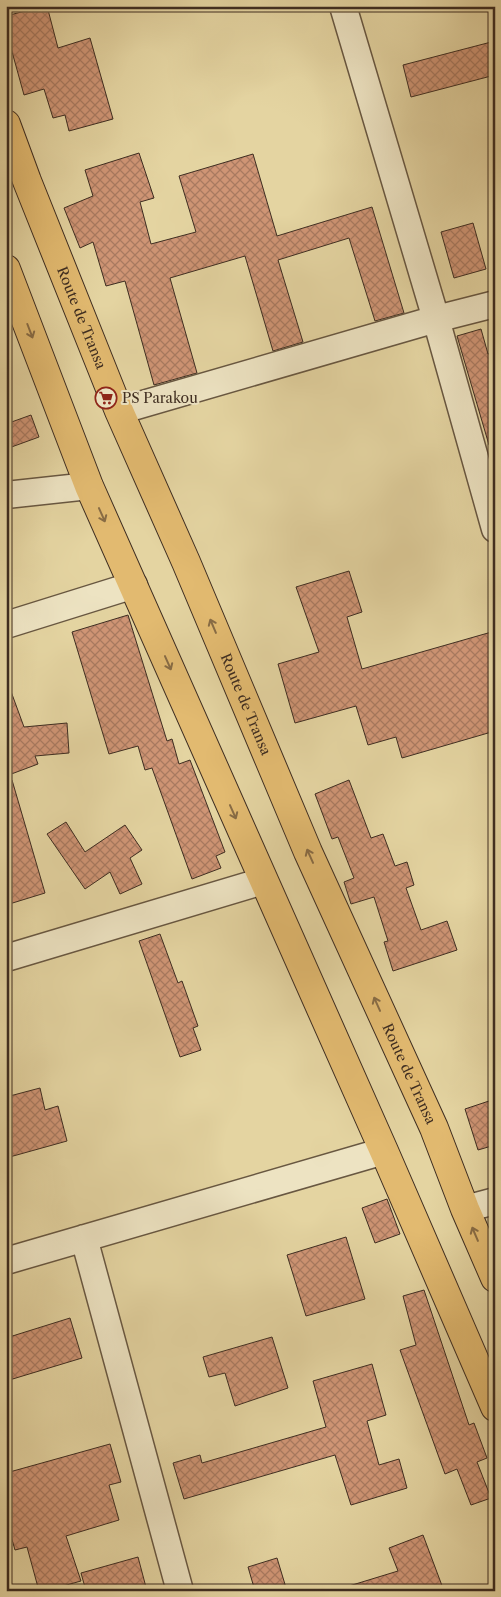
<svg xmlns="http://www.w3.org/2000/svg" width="501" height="1597" viewBox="0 0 501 1597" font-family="'Libre Caslon Text',serif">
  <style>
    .building { fill: url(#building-cross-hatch); stroke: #3e2d21 }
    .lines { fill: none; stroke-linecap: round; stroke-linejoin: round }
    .minor-casing { stroke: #685741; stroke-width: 29 }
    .primary-casing { stroke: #3e2d21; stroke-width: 30 }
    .minor { stroke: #ede3c2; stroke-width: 26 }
    .primary { stroke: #e2ba70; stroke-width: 28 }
    .oneway { stroke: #886c45 }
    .labels { text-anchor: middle; stroke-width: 4; stroke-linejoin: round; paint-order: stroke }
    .street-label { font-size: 14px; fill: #3e2d21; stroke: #ede3c2 }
    .poi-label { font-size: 14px; fill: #3e2d21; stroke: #ede3c2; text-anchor: start }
  </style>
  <defs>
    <pattern id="building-cross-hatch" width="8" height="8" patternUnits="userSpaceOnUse" patternTransform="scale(1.25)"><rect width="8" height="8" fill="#cf9575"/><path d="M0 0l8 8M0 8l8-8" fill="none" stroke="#a97a60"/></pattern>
  </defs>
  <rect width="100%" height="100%" fill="#e4d4a1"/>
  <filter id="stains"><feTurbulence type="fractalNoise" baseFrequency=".004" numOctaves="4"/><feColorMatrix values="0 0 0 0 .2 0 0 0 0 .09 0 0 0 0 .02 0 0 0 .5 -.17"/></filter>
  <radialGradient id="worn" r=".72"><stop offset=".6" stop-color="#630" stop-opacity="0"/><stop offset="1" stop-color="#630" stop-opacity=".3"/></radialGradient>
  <!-- building -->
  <path class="building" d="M44,6H47L58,48L90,38L113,119L69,131L65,115L53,118L44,89L24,95L11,48L6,49V16Z
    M495,41V75L411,97L403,65Z
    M139,153L154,198L140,202L151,244L196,232L179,176L253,154L277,236L372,207L404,313L375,321L349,238L278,260L303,342L273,351L245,256L170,278L197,373L154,385L125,281L106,286L93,242L80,248L64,208L93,196L85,170Z
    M473,223L486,269L454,278L441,232Z
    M481,329L488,354L495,352V445H489L457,336Z
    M31,415L39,437L6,449V424Z
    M349,571L362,612L347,617L362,669L495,631V731L402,758L396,737L368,745L356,706L295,723L278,664L319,652L296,587Z
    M128,615L167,741L172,739L179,764L190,760L225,852L216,856L221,868L192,879L152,768L145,770L138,746L109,754L72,632Z
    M6,686H9L24,727L67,723L69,753L35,756L38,764L6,776Z
    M12,780L45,893L6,905V781Z
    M349,780L371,838L383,834L395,866L407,862L414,885L406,888L421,930L447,921L457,950L393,971L384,942L388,941L374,897L351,904L344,882L354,878L338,837L332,839L315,794Z
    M66,822L85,852L125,825L142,850L130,858L142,884L120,894L110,872L85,889L47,834Z
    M160,934L178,983L182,981L198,1026L193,1028L201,1050L180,1057L139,941Z
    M40,1088L45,1110L58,1106L67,1141L6,1158V1097Z
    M495,1099V1145L478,1150L465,1109Z
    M387,1199L400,1234L375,1243L362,1208Z
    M346,1237L365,1299L306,1316L287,1255Z
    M424,1290L469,1425L474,1423L487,1458L477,1462L491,1498L471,1505L457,1469L445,1474L400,1350L416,1345L403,1296Z
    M70,1318L82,1358L6,1381V1338Z
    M272,1337L288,1388L235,1406L225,1373L209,1377L203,1357Z
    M372,1364L386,1415L367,1421L379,1465L399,1459L407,1488L351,1505L335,1455L184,1499L173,1463L200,1455L202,1463L326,1427L313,1381Z
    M110,1444L121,1482L109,1485L119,1520L66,1536L81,1581L45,1591H39L27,1547L15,1550L6,1519V1473Z
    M423,1535L444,1591H350L349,1586L398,1571L389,1548Z
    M138,1557L147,1591H86L81,1573Z
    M277,1558L287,1591H255L248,1567Z"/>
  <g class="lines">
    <!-- minor casing -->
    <g class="minor-casing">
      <path id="minor" d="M343,6L436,319L495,529
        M119,411L436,319L495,304
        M6,495L89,486
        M6,625L134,585
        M6,958L263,881
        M465,1209L495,1201
        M84,1238L180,1591
        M6,1261L384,1151"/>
    </g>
    <!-- primary casing -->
    <g class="primary-casing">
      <g id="primary">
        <path id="s1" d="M6,124L27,181L119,411L186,562L308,852L434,1128L465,1209L495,1278"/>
        <path d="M6,269L89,486L384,1151L495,1407"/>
      </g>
    </g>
    <!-- minor -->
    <use href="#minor" class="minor"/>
    <!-- primary -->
    <use href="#primary" class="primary"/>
  </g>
  <!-- one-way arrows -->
  <defs><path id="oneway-shaft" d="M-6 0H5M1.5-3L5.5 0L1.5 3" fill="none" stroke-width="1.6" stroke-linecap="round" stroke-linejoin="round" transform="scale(1.25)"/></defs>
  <g class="oneway">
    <use href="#oneway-shaft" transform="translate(30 331) rotate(69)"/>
    <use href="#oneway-shaft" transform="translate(102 515) rotate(66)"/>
    <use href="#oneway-shaft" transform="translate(213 626) rotate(-113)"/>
    <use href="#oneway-shaft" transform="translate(168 663) rotate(66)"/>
    <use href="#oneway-shaft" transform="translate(233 812) rotate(66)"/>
    <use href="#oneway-shaft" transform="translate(310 856) rotate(-114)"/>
    <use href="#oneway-shaft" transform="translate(377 1004) rotate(-114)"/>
    <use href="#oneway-shaft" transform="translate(475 1234) rotate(-113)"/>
  </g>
  <!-- icons -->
  <defs>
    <g id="supermarket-ring" transform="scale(1.125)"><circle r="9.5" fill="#ede3c2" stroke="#8f2418" stroke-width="1.5"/><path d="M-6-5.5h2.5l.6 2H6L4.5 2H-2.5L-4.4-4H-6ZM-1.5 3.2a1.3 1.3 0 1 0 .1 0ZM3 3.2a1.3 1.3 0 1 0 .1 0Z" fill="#8f2418"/></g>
  </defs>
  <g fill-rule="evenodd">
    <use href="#supermarket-ring" x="106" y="398"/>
  </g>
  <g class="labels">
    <!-- street labels -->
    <g class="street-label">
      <text dy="5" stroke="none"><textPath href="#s1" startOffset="208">Route de Transa</textPath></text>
      <text dy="5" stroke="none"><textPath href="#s1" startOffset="628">Route de Transa</textPath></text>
      <text dy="5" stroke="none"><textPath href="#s1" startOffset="1032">Route de Transa</textPath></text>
    </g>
    <!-- poi labels -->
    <g class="poi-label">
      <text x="122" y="403">PS Parakou</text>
    </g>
  </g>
  <!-- margin -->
  <rect width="501" height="1597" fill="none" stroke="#e4d4a1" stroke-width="25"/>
  <rect x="8" y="8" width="486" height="1582" fill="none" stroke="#3e2d21" stroke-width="2.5"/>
  <rect x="12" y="12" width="476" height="1572" fill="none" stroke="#3e2d21"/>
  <rect width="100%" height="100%" filter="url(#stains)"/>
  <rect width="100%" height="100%" fill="url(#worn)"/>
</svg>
